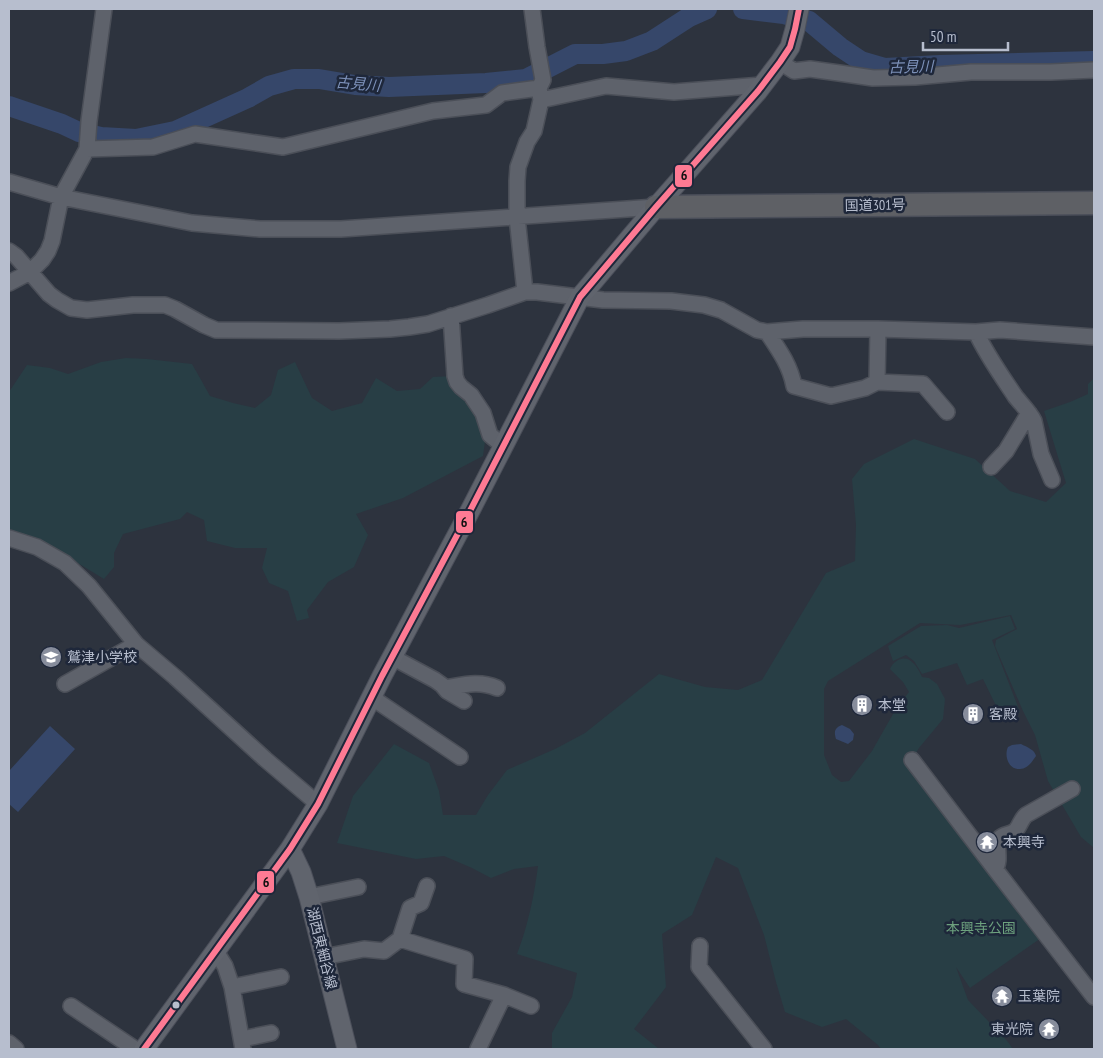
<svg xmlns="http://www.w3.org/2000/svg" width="1103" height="1058" viewBox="0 0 1103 1058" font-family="'PT Sans Narrow','Noto Sans JP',sans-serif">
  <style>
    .green { fill: #283e45 }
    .water { fill: #36476a }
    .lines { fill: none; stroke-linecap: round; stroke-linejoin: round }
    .river { stroke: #36476a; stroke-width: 20 }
    .minor-casing { stroke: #4b4f58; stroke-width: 18 }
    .major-casing { stroke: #4b4f5a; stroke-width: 21 }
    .highway-casing { stroke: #4a4e59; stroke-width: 25 }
    .minor { stroke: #5e626b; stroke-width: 15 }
    .major { stroke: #60646d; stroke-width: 19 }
    .highway { stroke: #5e6065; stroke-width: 22 }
    .bus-1-casing { stroke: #1e273a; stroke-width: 10 }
    .bus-1 { stroke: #fe7a93; stroke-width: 6 }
    .bus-dot { fill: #b7bece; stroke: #1e273a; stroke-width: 2 }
    .labels { text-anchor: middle; stroke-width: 5; stroke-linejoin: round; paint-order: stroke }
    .street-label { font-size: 14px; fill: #b7bece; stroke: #1e273a }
    .poi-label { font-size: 14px; fill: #b7bece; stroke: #1e273a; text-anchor: start }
    .park-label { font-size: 14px; fill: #6da17e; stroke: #1e273a }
    .water-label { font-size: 15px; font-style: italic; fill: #7c90b8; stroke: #1e273a }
    .line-badge { stroke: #1e273a; stroke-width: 2 }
    .pale-badge-label { font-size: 14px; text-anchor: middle; font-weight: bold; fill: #111 }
  </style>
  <rect width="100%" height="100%" fill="#2d333e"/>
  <!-- green -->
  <path class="green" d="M126,358L147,359L192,364L200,378L210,396L233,403L255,408L271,395L278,370L295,362L312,398L332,411L362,403L376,378L397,391L420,389L433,377L452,376L486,434L483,456L403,498L356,514L368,535L354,567L328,582L307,610L309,618L297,621L288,591L269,583L262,568L267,548H235L207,541L204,520L187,512L180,519L123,534L114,553V567L104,579L53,548L9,538V391L11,389L27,365L50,368L68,374L101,362Z
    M1094,378V848L1081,837L1048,781L1035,735L1023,711L995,646L996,640L1017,629L1011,615L960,625L920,623L828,681L824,689V755L832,775L841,782L849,781L872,751L897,707L909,692L903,682L890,669C894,660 905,654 913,663C917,666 920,673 922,677L929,678L937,684L945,699L943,719L919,748L907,767L937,807L938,806L1041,938L970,988L956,967L968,1000L991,1024L996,1033C1004,1035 1008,1042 1013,1049H881L878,1045L846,1019L822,1027L785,1012L776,982L764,935L738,868L716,857L692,915L662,934L666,987L634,1029L659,1049H552V1033L572,997L577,973L517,954C528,925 534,897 538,866L514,869L491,878L472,868L444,856L416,859L337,843L353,796L394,744L429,763L439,791L443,815H476L488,795L507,770L555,749L585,733L659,674L705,687L738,690L762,680L826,573L855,561L856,525L852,479L864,464L914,439L975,459L1010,491L1046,502L1066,483L1044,411L1070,402L1088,394V384Z
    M1010,616L1015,629L992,640L1020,712L1003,720L983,679L967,685L957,663L922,674L914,661L906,655L893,661L888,646L921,626L947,625L959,628Z"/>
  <!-- water -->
  <path class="water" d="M842,725L850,729L854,734L853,740L848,744L836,739C834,732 834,728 842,725Z
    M50,726L75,749L18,812L9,804V771Z
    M1021,744C1027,747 1035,750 1036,756C1032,762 1027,769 1020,769C1008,770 1004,755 1008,747L1012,745Z"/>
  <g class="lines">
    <!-- river -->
    <path class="river" d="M743,9L784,14L809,21L840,47L861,61L885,68L940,65L1094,61
      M9,106L62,124L79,132L101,137L136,139L175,131L248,98L269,86L294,79H319L355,85L389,87L486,83L526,79L575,54H603L626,51L652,41L689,17L707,9"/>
    <!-- minor casing -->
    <g class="minor-casing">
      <path id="minor" d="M780,62L794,71L810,69L839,73L873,78L915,77L971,72H1051L1094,70
        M541,100L606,86L674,92L762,85
        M87,149L153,147L195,134L283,147L433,111L486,105L502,93L539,88
        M9,182L61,197L192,223L260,229H341L656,207
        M9,251L16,256L49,294L57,300L71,308L87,310L133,305H165L175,309L204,325L216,330L339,331L390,329L409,327L428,324L488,305L525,292H537L603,300L671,301L704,305L721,310L757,330L767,332L803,329H878L976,332L1000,330L1094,337
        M9,283L30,272L42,260L48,251L52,241L61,197L87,149L89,121L104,9
        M525,292L517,217V181L518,167L527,142L534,131L541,100L539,88L543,80L537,47L532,9
        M451,316L455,376L457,382L461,387L471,395L483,413L490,435L496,440L504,444
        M767,332C779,350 790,365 794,386L831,396L865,388L877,382L923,384L947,412
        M976,332C986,354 1001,375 1015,396C1021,404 1029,411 1034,421L1041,454L1052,480
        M877,382L878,329
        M991,467L1006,451L1029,413
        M9,538L37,547L65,563L89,586L136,644L175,677L265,759L318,804
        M392,657L435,680L442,685L447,691L464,701
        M65,684L136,644
        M445,688C463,685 479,680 497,688
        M371,697L460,757
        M912,760L995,869L1094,997
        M995,869C1002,859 994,845 1000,838C1003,834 1010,835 1015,831C1019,828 1021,819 1026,815L1072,789
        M309,897L358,887
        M400,939L410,908L421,903L427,886
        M700,946L699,967L764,1049
        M214,953L220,958L225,966L232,987L243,1049
        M324,957L364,949L384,951L400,939L465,959L464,984L504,995L478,1049
        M232,987L281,977
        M504,995L531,1006
        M71,1006L135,1049
        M242,1039L271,1033
        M9,1043L16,1049"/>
    </g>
    <!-- major casing -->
    <g class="major-casing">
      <path id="major" d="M290,849L301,872L309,897L347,1049
        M144,1049L290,849L318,804L382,676L472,507L580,297L656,207L758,91L780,62L790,47L795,29L799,9"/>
    </g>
    <!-- highway casing -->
    <g class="highway-casing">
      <path id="highway" d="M656,207L1094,203"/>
    </g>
    <!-- minor -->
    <use href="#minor" class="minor"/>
    <!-- major -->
    <use href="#major" class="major"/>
    <!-- highway -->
    <use href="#highway" class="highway"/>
    <!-- bus-1 casing -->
    <g class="bus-1-casing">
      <path id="bus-1" d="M144,1049L290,849L318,804L382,676L472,507L580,297L656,207L758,91L780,62L790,47L795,29L799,9"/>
    </g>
    <!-- bus-1 -->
    <use href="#bus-1" class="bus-1"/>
  </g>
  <!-- icons -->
  <defs>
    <g id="school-disc" transform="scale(1.125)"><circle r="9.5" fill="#878d9c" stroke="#1e273a"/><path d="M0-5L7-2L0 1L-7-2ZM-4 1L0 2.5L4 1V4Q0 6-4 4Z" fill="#fff"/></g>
    <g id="building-disc" transform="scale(1.125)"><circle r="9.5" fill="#878d9c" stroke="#1e273a"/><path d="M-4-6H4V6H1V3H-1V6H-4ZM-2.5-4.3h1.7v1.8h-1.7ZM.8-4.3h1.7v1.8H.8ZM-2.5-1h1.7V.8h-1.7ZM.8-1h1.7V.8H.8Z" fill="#fff"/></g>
    <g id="temple-disc" transform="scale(1.125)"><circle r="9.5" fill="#878d9c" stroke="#1e273a"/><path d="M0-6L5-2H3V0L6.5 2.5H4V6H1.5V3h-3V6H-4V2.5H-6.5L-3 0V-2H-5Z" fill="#fff"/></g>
  </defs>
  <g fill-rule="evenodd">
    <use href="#school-disc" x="51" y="657"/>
    <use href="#building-disc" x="862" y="705"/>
    <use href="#building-disc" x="973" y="714"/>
    <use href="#temple-disc" x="987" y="842"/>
    <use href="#temple-disc" x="1002" y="996"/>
    <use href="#temple-disc" x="1049" y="1029"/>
  </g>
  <!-- markers -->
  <circle class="bus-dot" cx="176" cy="1005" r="4.5"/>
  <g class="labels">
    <!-- street labels -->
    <g class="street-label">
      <text transform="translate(875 205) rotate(-1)" y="5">国道301号</text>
      <text transform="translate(322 948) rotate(76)" y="5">湖西東細谷線</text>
    </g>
    <!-- poi labels -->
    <g class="poi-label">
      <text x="67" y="662">鷲津小学校</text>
      <text x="878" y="710">本堂</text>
      <text x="989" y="719">客殿</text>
      <text x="1003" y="847">本興寺</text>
      <text x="1018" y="1001">玉葉院</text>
      <text x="1033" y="1034" text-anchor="end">東光院</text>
    </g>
    <!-- park labels -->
    <g class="park-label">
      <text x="981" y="933">本興寺公園</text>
    </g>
    <!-- water labels -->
    <g class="water-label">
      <text transform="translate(911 67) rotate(-1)" y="5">古見川</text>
      <text transform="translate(358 84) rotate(5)" y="5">古見川</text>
    </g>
  </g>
  <g class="line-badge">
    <rect x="674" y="164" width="19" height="24" rx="5" fill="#fe7a93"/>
    <rect x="455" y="510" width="19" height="24" rx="5" fill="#fe7a93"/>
    <rect x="256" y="870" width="19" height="24" rx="5" fill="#fe7a93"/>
  </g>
  <g class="pale-badge-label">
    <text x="684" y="180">6</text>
    <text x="464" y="527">6</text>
    <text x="266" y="887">6</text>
  </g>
  <!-- border -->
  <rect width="1103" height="1058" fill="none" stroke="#b7bece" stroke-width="20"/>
  <!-- scale -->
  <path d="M923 42v8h85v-8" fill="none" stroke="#b7bece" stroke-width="2.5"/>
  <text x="930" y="42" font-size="15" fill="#b7bece" stroke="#1e273a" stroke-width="4" paint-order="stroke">50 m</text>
</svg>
